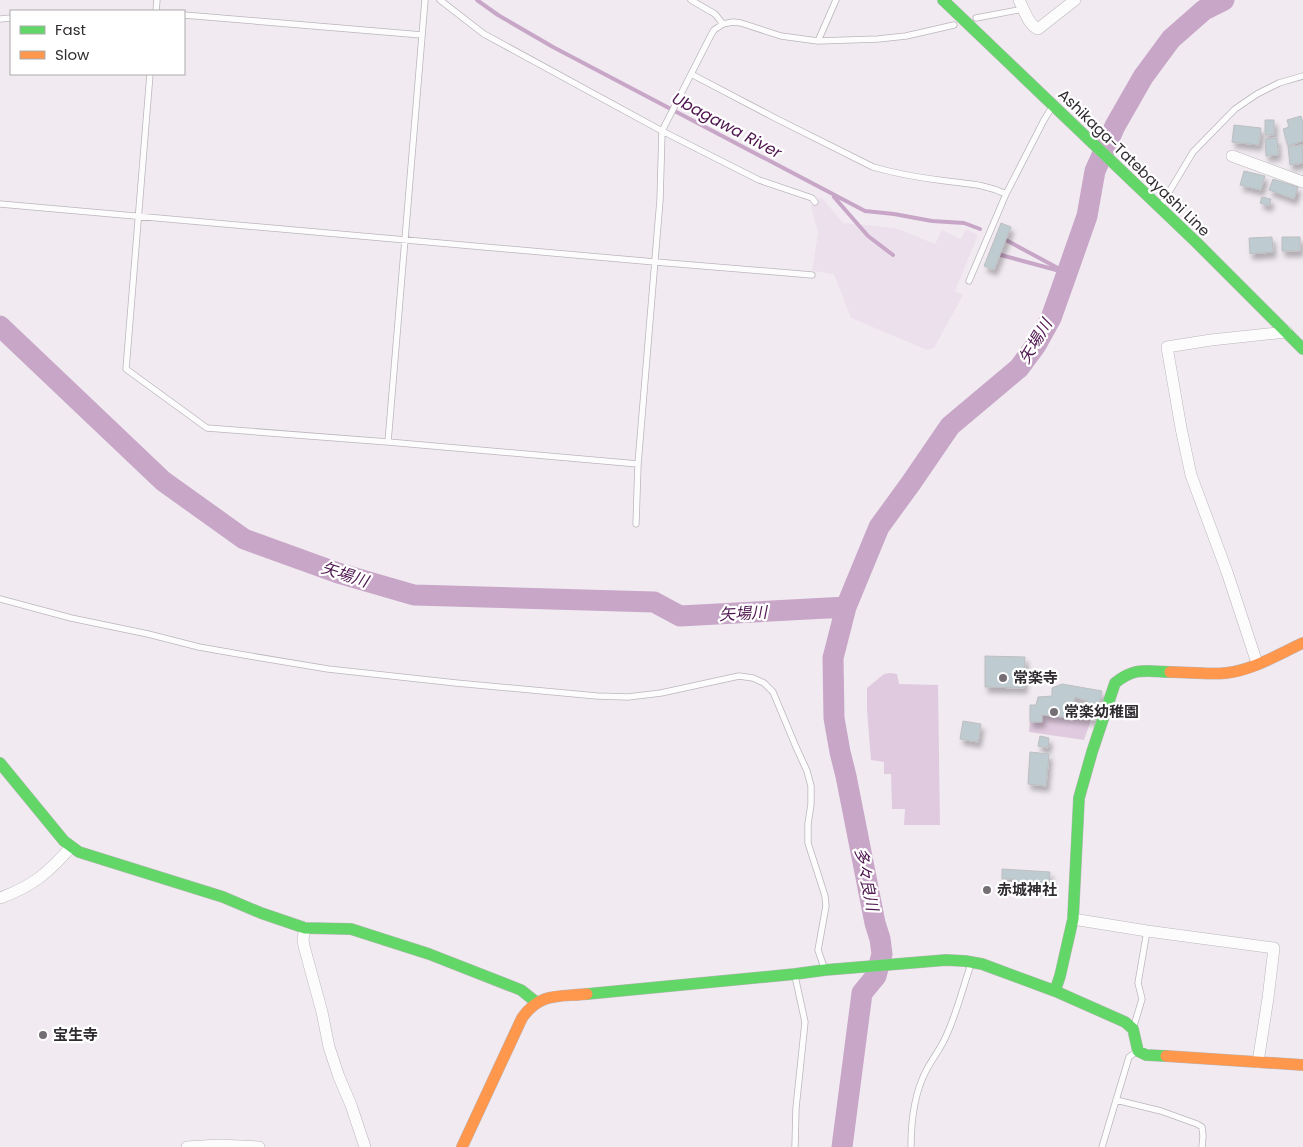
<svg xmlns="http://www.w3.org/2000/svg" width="1303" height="1147" viewBox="0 0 1303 1147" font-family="Poppins,'Noto Sans JP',sans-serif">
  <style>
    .built { fill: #ece0ec }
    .green { fill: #e0cadf }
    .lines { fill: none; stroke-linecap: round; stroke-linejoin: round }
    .stream { stroke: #c8a6c8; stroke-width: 4 }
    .river { stroke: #c8a6c8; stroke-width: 21 }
    .building { fill: #beccd1; stroke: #bdbec1; fill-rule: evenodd; filter: url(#shadow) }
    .lane-casing { stroke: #bab6ba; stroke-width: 7 }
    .street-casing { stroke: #bab6ba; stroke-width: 12 }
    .fast-casing { stroke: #bab6ba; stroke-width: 12 }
    .slow-casing { stroke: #bab6ba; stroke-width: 12 }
    .lane { stroke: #fdfcfd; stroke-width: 5.5 }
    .street { stroke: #fdfcfd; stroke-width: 11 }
    .fast { stroke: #63d668; stroke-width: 11 }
    .slow { stroke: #ff974d; stroke-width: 11 }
    .poi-dot { fill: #746f74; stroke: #fff; stroke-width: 2 }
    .labels { text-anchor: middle; stroke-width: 4.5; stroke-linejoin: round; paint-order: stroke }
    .street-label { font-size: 15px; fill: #302c30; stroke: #fff }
    .poi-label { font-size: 15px; font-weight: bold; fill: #302c30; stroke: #fff; text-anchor: start }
    .water-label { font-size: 16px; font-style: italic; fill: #4d144e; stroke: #fff }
  </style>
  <defs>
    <filter id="shadow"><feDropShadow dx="3" dy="5.5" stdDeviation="2.5" flood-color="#0004"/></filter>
  </defs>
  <rect width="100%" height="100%" fill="#f1ebf1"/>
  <!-- built -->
  <path class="built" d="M821,197L843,223L895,228L935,244L942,230L961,239L966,229L978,235L955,291L963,295L934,348L927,350L851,318L834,274L812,271L818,233L811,206Z"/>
  <!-- green -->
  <path class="green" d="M890,673L897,674L899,684L938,685L940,825H904L905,809H892L891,774H884V762L871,760L867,710V688L884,674Z
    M1042,715L1090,719V723L1084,740L1029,732L1030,722H1042Z"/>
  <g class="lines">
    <!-- stream -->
    <path class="stream" d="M477,0L498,15L553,47L865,211L894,214L932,221L964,223L980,229
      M834,197L868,236L893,255
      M1006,240L1067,273
      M1001,255L1060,271"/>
    <!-- river -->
    <path class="river" d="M0,326L163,481L244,539L338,573L414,595L654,602L680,616L846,607
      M842,1147L862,993L876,976L882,954L880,939L875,923L846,776L840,752L834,718L833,658L846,607L879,527L911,483L950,426L1019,368L1036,345L1051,318L1067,273L1087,216L1095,171L1115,126L1143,77L1171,39L1204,10L1224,0"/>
  </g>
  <!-- building -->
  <path class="building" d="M1301,116L1303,123V141L1288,146L1283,129L1289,127L1287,120Z
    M1265,120H1274V135H1265Z
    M1234,125L1261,128L1259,145L1232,142Z
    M1277,138L1278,155L1266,156L1265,139Z
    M1302,145L1303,163L1290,165L1288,147Z
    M1244,171L1265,176L1261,190L1240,185Z
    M1273,179L1298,187L1294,199L1269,190Z
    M1262,197L1271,199L1269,206L1260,203Z
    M1001,223L1011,227L994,270L984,266Z
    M1272,237L1273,252L1250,254L1249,238Z
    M1282,237H1300V251H1282Z
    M985,656L1025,657L1024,688L985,687Z
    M1062,684L1102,691L1096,720L1042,715V722H1030V705H1036L1038,697L1052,696V688ZM1075,697L1088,701L1086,705L1073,704Z
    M963,721L981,724L978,742L960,739Z
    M1040,736L1049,738L1048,748L1038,746Z
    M1030,752L1049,754L1046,786L1028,784Z
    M1002,869L1050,872L1049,887L1013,885L1014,879H1002Z"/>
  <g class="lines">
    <!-- lane casing -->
    <g class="lane-casing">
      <path id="lane" d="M440,0L484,34L662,131L759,180L812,198L815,202
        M691,0L715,14L723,24
        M156,11L157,0
        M184,15L422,35
        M976,18L1023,9
        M0,19L11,18
        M818,41L836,0
        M150,74L126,369L207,428L388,442L638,464
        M691,74L775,118L873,167C897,174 921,178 946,181C968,184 985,184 1006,194
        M0,204L655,262L812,275
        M1160,207L1193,152L1235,109L1257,94L1279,83L1303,76
        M969,281L1006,194L1044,120L1052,107
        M388,442L425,0
        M636,524L638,464L660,200L662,131L711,35L714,30L723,24L733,22L741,23L781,36L818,41L878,39L906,36L954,25
        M0,599L71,618L148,634L199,647L250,656L328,669L456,683L597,696L628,697L661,693L739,676L753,678L764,683L773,692L796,747L807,771L811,786V804L808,824V843L825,896L826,906L818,950L825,970
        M1133,1029L1142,999L1138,983L1147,931
        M1116,1100L1161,1111L1197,1124L1202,1127L1203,1136L1202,1147
        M795,1147L796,1108L805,1022L795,976
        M911,1147C911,1122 914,1094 926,1071C932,1059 942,1047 947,1034C957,1012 963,987 971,964
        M1102,1147L1129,1057L1136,1052"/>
    </g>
    <!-- street casing -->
    <g class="street-casing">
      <path id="street" d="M1019,0C1024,9 1028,25 1038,29L1075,0
        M1232,156L1303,182
        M1257,663L1227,572L1191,475L1181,428L1167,347L1211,340L1287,332
        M0,898C33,886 48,873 71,847
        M1073,919L1147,931L1274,948L1268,998L1258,1062
        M305,928L303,939L304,946L322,1012L329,1047L339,1077L351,1105L365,1147
        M187,1147L219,1145L259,1147"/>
    </g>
    <!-- fast casing -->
    <g class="fast-casing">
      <path id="fast" d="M943,0L1197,243L1303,349
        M0,763L64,841L79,852L223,897L261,913L305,928L351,929L429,954L521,990L536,1002
        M1055,991L1060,976L1073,919L1079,798L1092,752L1115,683C1135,667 1146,671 1170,672
        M587,994L795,974L825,970L946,960L965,961L982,964L1055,991L1125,1022L1133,1029L1138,1051L1146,1055L1166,1056"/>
    </g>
    <!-- slow casing -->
    <g class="slow-casing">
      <path id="slow" d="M1170,672C1188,672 1208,675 1226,673C1253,670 1279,654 1303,643
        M1166,1056L1303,1065
        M462,1147L522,1018C540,992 559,997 587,994"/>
    </g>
    <!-- lane -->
    <use href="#lane" class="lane"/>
    <!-- street -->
    <use href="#street" class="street"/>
    <!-- fast -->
    <use href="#fast" class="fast"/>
    <!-- slow -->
    <use href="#slow" class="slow"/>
  </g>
  <!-- markers -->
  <g class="poi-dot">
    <circle cx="1003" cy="678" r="5"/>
    <circle cx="1054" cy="712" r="5"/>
    <circle cx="987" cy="890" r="5"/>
    <circle cx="43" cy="1035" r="5"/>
  </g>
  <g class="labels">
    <!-- street labels -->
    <g class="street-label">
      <text transform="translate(1134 163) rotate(44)" y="5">Ashikaga-Tatebayashi Line</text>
    </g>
    <!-- poi labels -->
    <g class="poi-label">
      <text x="1013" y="683">常楽寺</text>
      <text x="1064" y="717">常楽幼稚園</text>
      <text x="997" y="895">赤城神社</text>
      <text x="53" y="1040">宝生寺</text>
    </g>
    <!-- water labels -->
    <g class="water-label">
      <text transform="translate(727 125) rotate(28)" y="6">Ubagawa River</text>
      <text transform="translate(1035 341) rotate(-59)" y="6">矢場川</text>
      <text transform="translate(345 574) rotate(18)" y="6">矢場川</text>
      <text transform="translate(743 613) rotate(-3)" y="6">矢場川</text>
      <text transform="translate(867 879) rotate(79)" y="6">多々良川</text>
    </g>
  </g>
  <!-- legend -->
  <rect x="10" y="10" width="175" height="65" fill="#ffffff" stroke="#acabac"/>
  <rect x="20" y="26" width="25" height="8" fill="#63d668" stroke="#acabac"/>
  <text x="55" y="35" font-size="15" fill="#302c30">Fast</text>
  <rect x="20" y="51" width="25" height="8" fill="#ff974d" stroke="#acabac"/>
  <text x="55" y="60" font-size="15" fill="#302c30">Slow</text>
</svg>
